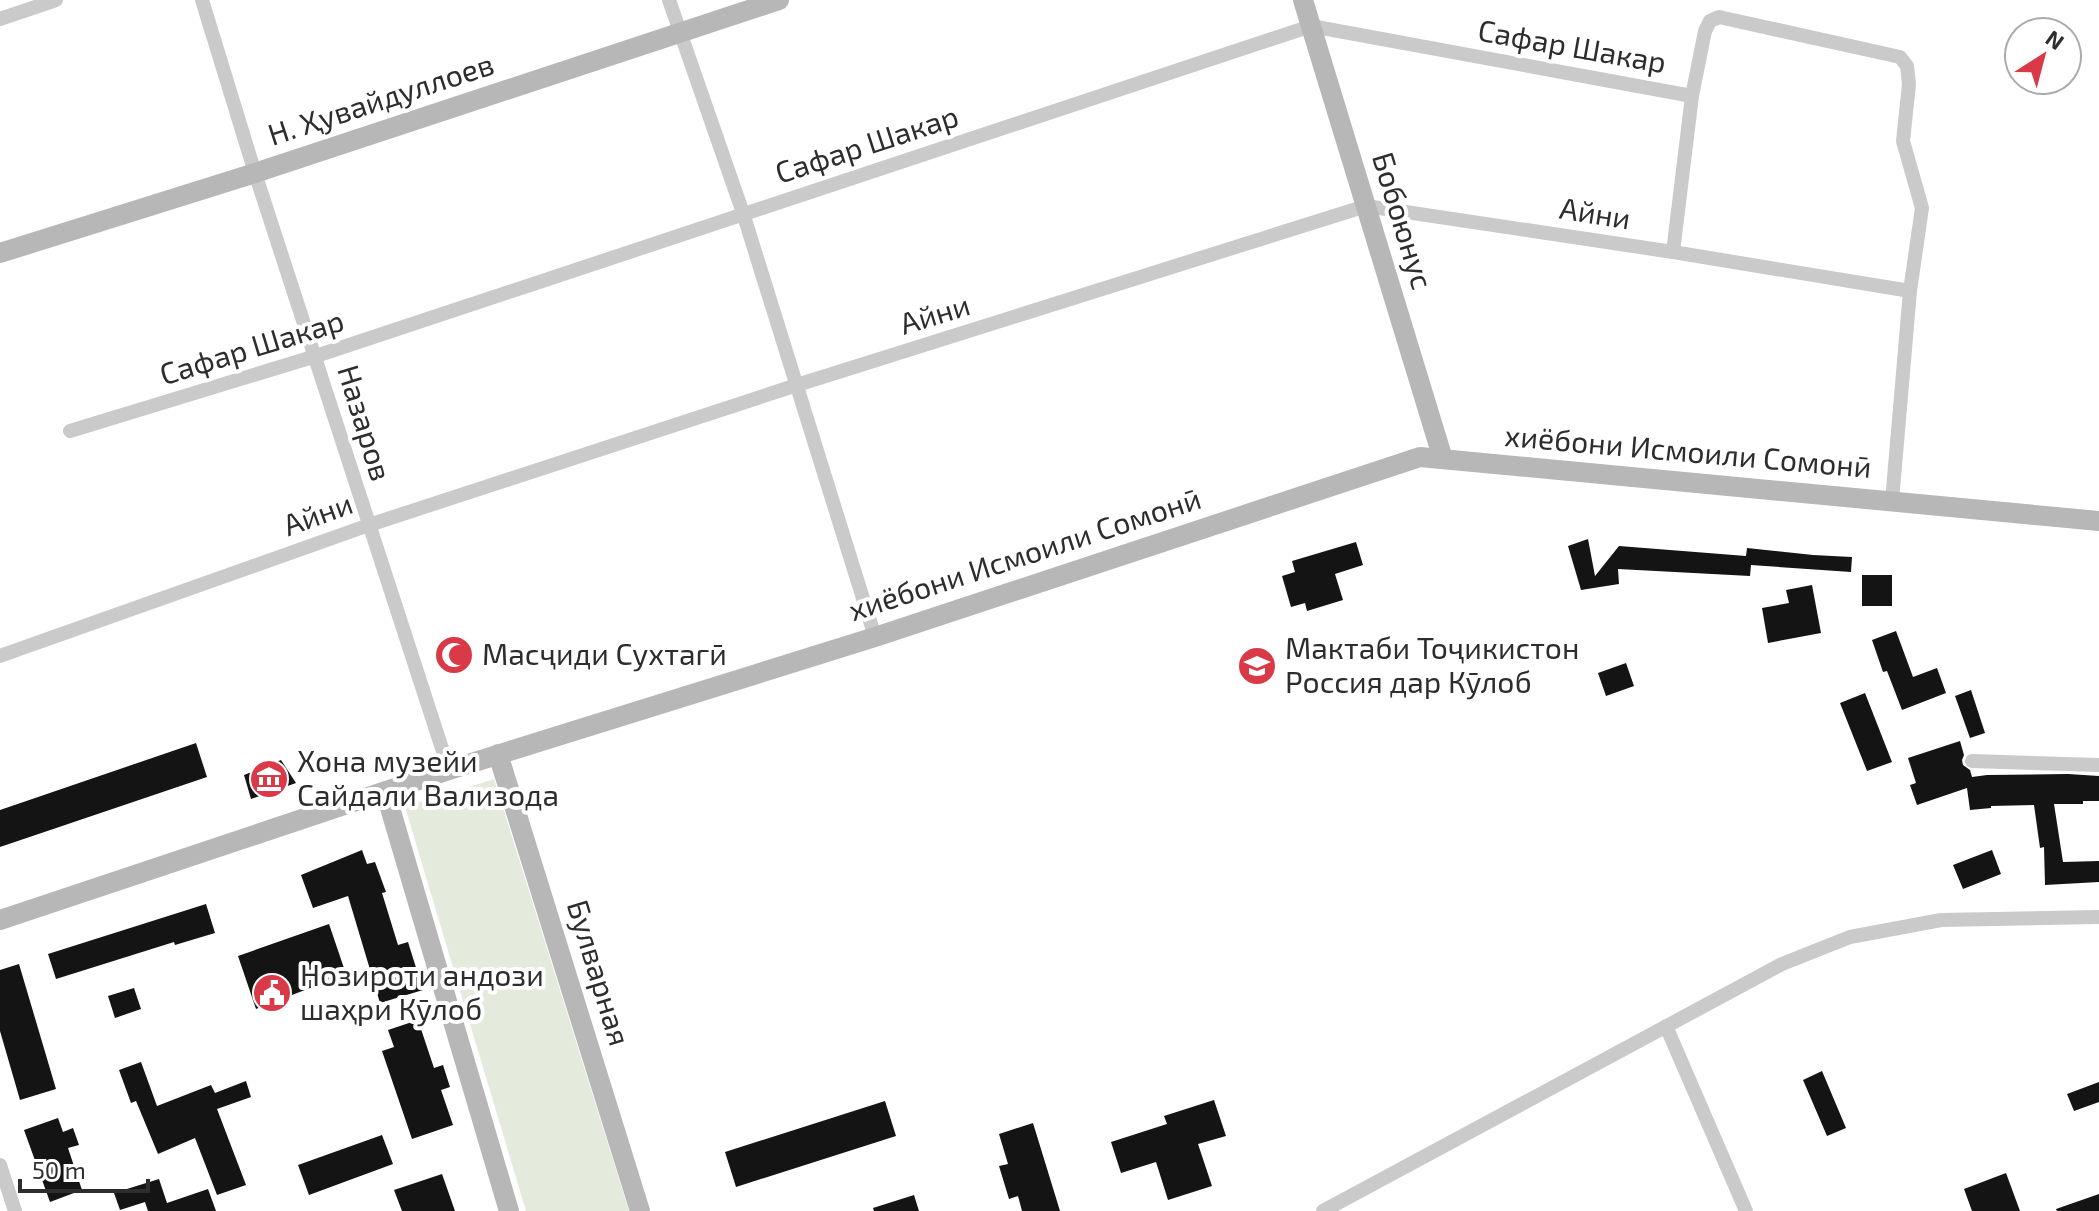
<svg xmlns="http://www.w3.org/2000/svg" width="2099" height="1211" viewBox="0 0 2099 1211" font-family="'Exo 2',sans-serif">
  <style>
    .green { fill: #e4eadc }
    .building { fill: #141414 }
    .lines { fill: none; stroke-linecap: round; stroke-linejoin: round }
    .street { stroke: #cacaca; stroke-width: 14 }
    .secondary { stroke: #b7b7b7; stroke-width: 20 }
    .labels { text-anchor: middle; stroke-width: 8; stroke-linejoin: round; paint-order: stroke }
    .street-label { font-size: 30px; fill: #2d2d2d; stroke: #fff }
    .poi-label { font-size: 30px; fill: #2d2d2d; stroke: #fff; text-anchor: start }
  </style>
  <rect width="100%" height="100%" fill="#fff"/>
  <!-- green -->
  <path class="green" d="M494,779L629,1211H526L405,807Z"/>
  <!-- building -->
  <path class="building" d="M1588,539L1595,576L1619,546L1746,556L1747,548L1813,555L1852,557L1851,572L1751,565L1750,576L1618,569L1619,584L1581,590L1568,546Z
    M1356,542L1363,565L1335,574L1343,600L1307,611L1305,603L1291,607L1282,576L1295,572L1292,561Z
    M1862,575H1892V606H1862Z
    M1812,585L1821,633L1768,643L1762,608L1789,603L1786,590Z
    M1896,631L1913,677L1937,668L1946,693L1902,710L1887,671L1883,672L1872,640Z
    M1626,663L1634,686L1606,696L1598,673Z
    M1971,690L1985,733L1970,738L1955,696Z
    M1865,693L1892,762L1867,771L1840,703Z
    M1960,741L1964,755L1962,760L1963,765L1970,770L1972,777L1987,775L2068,774L2099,776V801H2083V804H2054L2063,862L2099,861V882L2045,885L2044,847L2040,848L2034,805L1991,806V808L1970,810L1967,788L1917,805L1910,785L1916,783L1908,758Z
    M196,743L207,777L0,847V810Z
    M281,760L296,783L251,799L244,775Z
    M362,850L367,864L375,862L386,892L382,893L398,945L408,942L423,990L380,1003L348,896L313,908L301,875Z
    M1992,850L2001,874L1963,889L1953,865Z
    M206,904L215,933L175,945L174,942L56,979L48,954Z
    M329,924L346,974L256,1009L238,956Z
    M19,964L56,1089L20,1100L0,1031V970Z
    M134,988L141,1009L115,1018L108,996Z
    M418,1020L434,1068L443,1065L450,1087L441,1090L453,1125L412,1139L382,1051L394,1047L388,1030Z
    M141,1062L157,1106L211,1085L215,1093L246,1081L251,1097L217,1109L246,1185L217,1195L195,1138L158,1154L136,1101L131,1103L119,1070Z
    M1822,1071L1846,1128L1827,1136L1803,1080Z
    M2099,1082V1102L2074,1111L2067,1094Z
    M1214,1100L1226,1136L1198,1144L1212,1186L1168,1200L1156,1162L1121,1173L1111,1142L1167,1124L1164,1116Z
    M885,1101L896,1136L736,1187L725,1152Z
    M58,1118L63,1132L73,1128L79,1145L68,1148L82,1190L50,1202L24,1130Z
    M1033,1123L1060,1211H1022L1018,1196L1009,1199L999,1166L1008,1164L999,1134Z
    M382,1135L393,1164L309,1195L298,1165Z
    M2006,1173L2020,1211H1972L1964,1189Z
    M442,1174L455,1211H402L394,1190Z
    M159,1179L167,1203L208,1189L216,1211H148L145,1202L120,1210L114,1193Z
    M2099,1194V1211H2057L2056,1209Z
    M914,1195L919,1211H874L873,1208Z"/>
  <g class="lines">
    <!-- street -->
    <path class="street" d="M202,0L255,173L449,770
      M669,0L743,213L875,637
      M0,19L56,0
      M1673,252L1692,96L1705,31L1710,21L1719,17L1900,57L1907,66L1909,84L1903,141L1922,208L1910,291L1892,501
      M70,431L316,356L1311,26L1692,96
      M0,656L369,525L797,385L1366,206L1673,252L1910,291
      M1972,761L2099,765
      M1666,1026L1746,1211
      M0,1165L15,1211
      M1323,1211L1782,964L1850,937L1941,920L2099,917"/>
    <!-- secondary -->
    <path class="secondary" d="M1303,0L1443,459
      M0,253L255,173L779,0
      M498,754L640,1211
      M385,791L509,1211
      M0,920L449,770L875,637L1420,457L2099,521"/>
  </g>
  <!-- icons -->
  <defs>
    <g id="mosque-disc" transform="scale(2)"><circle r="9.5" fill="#da3a48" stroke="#fff"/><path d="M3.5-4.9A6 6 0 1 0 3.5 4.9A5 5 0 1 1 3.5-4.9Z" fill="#fff"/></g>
    <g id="school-disc" transform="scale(2)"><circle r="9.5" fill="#da3a48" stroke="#fff"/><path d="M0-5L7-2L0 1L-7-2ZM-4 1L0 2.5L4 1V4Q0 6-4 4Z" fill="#fff"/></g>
    <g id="museum-disc" transform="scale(2)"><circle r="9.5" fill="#da3a48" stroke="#fff"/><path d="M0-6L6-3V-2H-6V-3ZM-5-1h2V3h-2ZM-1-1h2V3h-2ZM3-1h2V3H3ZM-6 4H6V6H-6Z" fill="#fff"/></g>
    <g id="civic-disc" transform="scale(2)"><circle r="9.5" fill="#da3a48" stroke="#fff"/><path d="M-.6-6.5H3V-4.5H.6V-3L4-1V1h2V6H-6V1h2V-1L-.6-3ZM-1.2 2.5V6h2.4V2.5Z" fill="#fff"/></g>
  </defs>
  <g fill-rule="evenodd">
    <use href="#mosque-disc" x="454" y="655"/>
    <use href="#school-disc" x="1257" y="666"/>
    <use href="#museum-disc" x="269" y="779"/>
    <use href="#civic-disc" x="272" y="993"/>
  </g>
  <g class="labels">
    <!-- street labels -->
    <g class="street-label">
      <text transform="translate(1572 47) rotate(10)" y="10">Сафар Шакар</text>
      <text transform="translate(381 100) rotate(-18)" y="10">Н. Ҳувайдуллоев</text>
      <text transform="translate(867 145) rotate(-18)" y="10">Сафар Шакар</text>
      <text transform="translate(1595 214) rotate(9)" y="10">Айни</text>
      <text transform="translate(1402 221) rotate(73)" y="10">Бобоюнус</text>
      <text transform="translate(935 315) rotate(-17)" y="10">Айни</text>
      <text transform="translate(252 348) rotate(-17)" y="10">Сафар Шакар</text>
      <text transform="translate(364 423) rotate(73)" y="10">Назаров</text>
      <text transform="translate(1688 452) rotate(5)" y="10">хиёбони Исмоили Сомонӣ</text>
      <text transform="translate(318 515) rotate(-20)" y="10">Айни</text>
      <text transform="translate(1025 555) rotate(-18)" y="10">хиёбони Исмоили Сомонӣ</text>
      <text transform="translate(598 973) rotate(73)" y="10">Булварная</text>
    </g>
    <!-- poi labels -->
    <g class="poi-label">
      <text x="1285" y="659">Мактаби Тоҷикистон<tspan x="1285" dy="34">Россия дар Кӯлоб</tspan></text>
      <text x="482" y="665">Масҷиди Сухтагӣ</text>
      <text x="297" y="772">Хона музейи<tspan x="297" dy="34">Сайдали Вализода</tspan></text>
      <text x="300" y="986">Нозироти андози<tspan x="300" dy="34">шаҳри Кӯлоб</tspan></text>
    </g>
  </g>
  <!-- north arrow -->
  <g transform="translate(2043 56) rotate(36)"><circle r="38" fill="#ffffff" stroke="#ababab" stroke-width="2"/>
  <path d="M0-6L14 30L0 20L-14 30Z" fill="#da3a48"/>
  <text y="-12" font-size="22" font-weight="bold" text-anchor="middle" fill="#2d2d2d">N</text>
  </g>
  <!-- scale -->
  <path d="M20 1179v12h128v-12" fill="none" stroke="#2d2d2d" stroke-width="4"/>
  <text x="32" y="1179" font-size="24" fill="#2d2d2d" stroke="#ffffff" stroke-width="6" paint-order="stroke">50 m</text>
</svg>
